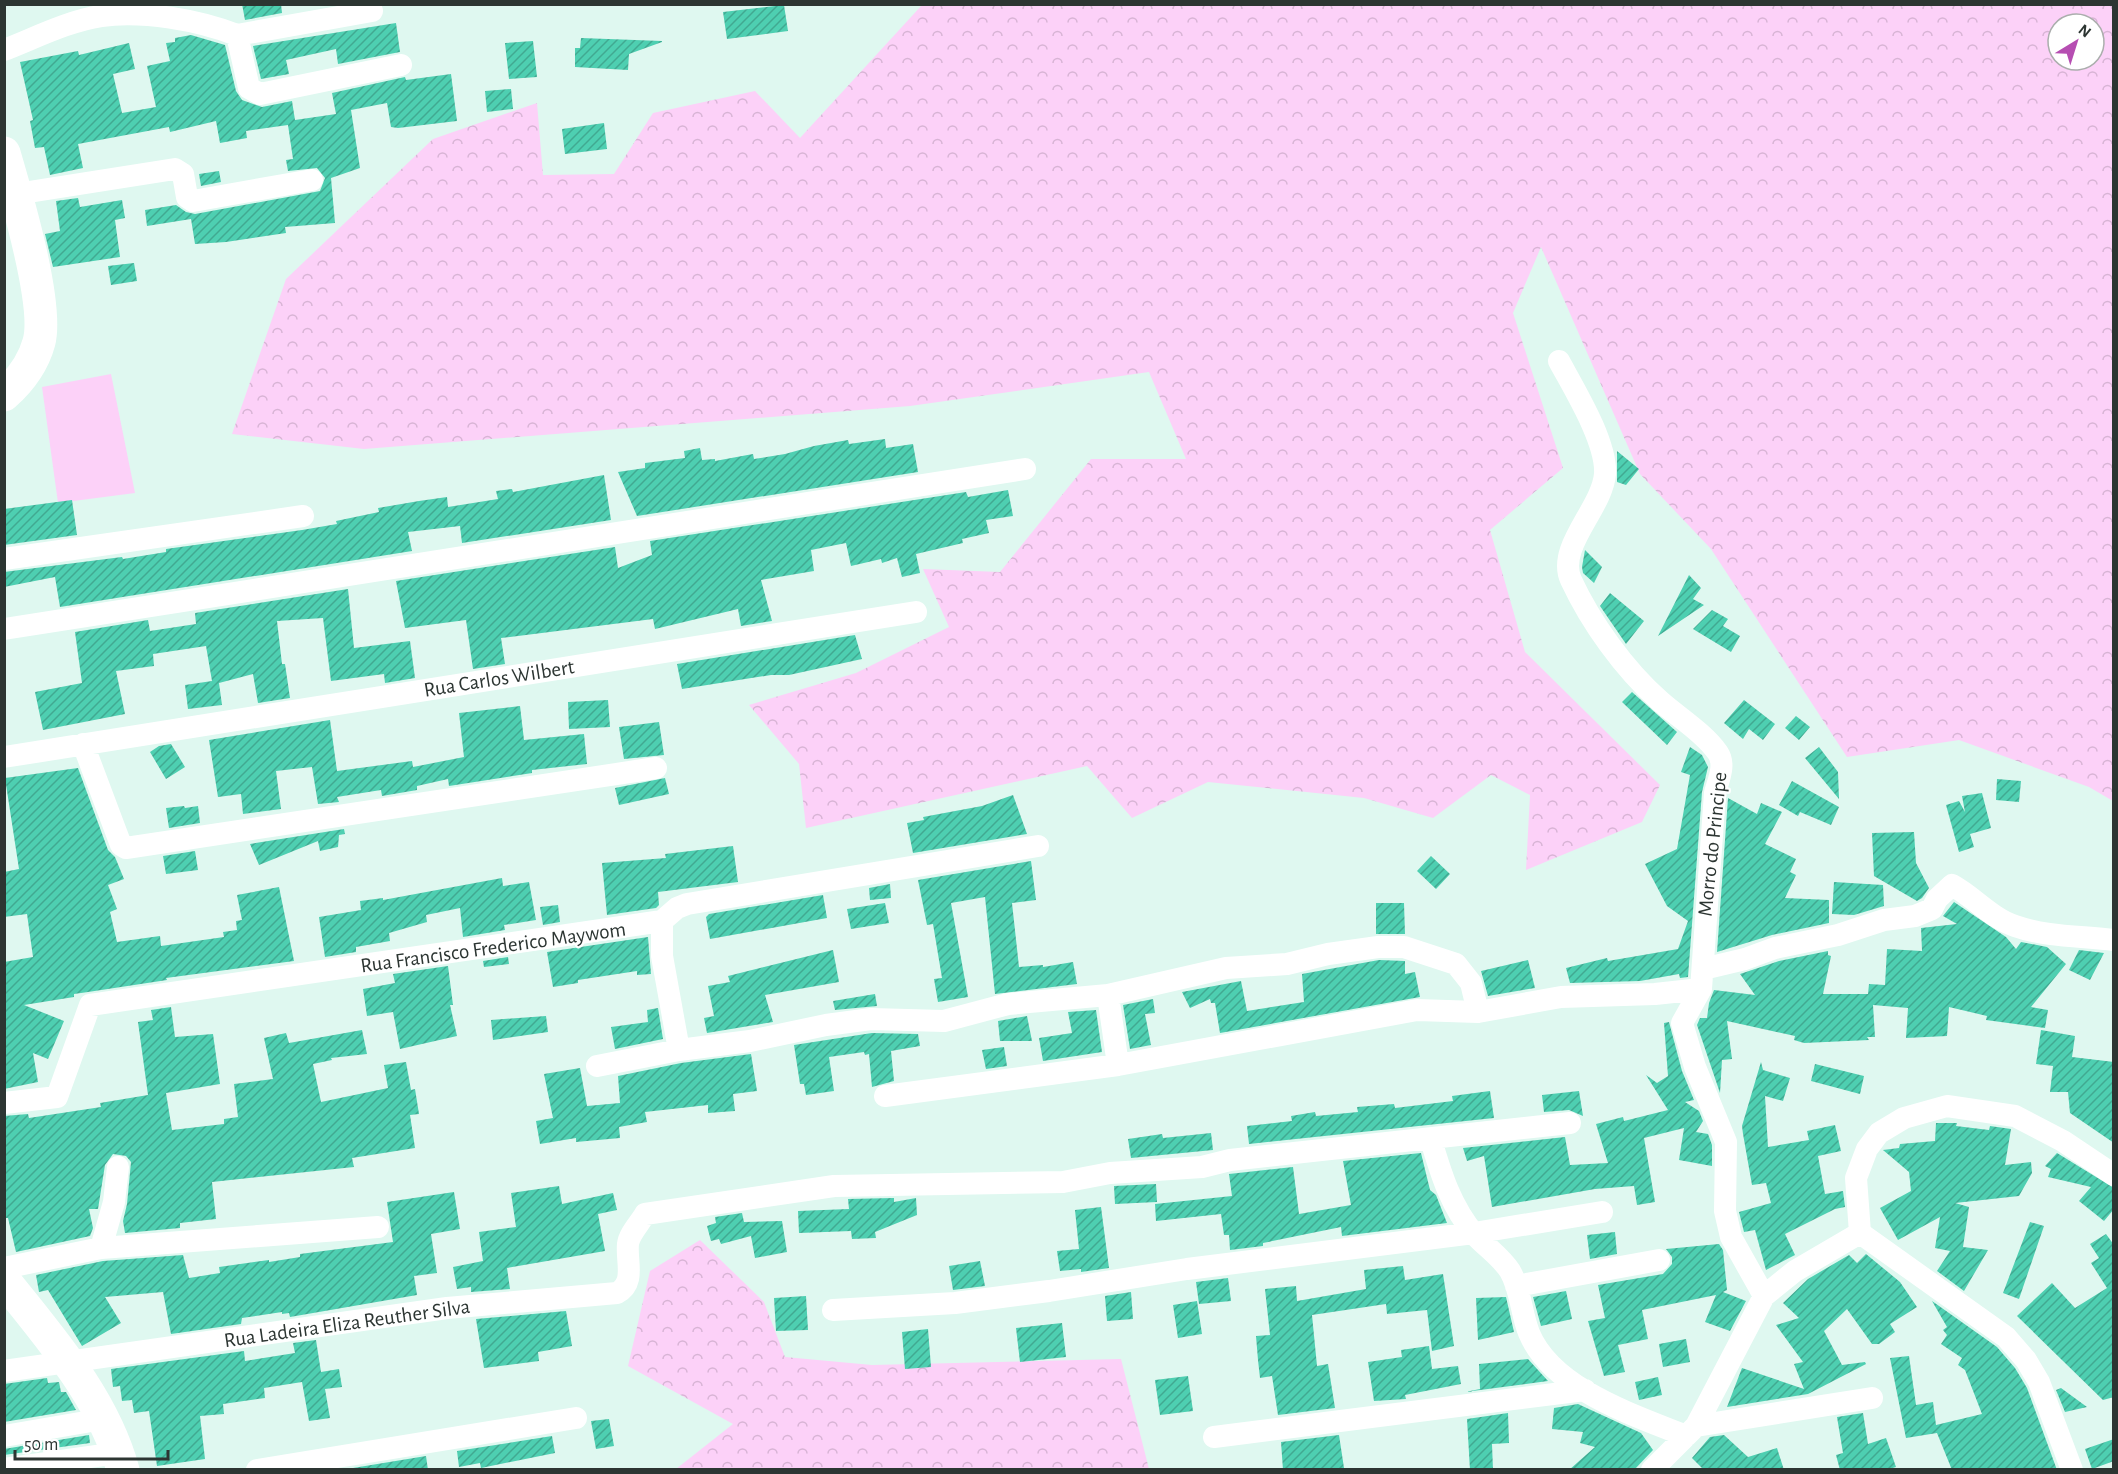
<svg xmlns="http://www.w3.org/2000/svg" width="2118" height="1474" viewBox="0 0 2118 1474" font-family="'Alegreya Sans',sans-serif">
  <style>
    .forest { fill: url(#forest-crowns); fill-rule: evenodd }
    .pitch { fill: #fcd1f8 }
    .building { fill: url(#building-hatch) }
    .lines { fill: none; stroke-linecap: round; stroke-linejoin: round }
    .street { stroke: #fff; stroke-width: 22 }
    .secondary { stroke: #fff; stroke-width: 33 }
    .labels { text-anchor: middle; stroke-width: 4.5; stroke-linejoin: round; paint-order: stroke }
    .street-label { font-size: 21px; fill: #2c3532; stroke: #fff }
  </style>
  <defs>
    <pattern id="forest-crowns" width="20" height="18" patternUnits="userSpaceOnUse" patternTransform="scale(1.5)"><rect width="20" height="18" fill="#fcd1f8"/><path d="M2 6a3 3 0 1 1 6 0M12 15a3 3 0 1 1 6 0" fill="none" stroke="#d8b4d5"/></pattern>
    <pattern id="building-hatch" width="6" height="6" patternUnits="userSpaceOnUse" patternTransform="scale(1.5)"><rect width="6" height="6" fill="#4ecfb1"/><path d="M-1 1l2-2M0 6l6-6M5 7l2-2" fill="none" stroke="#41a991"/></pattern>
  </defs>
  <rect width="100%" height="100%" fill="#dff8f0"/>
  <!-- forest -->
  <path class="forest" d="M922,5H2113V801L2089,787L1959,740L1847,757L1711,549L1640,474L1541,247L1513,313L1563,468L1490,530L1525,652L1660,785L1642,822L1526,870L1530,795L1491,775L1433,818L1364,798L1208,782L1132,818L1087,766L806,828L799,764L749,705L856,673L949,627L923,569L1000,572L1091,459H1186L1149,372L910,406L364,449L232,434L286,279L433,139L537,103L543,175L614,174L653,113L755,91L800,138ZM2058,24H2094V60H2058Z
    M700,1240L764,1302L785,1357L872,1365L1121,1359L1149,1469H676L733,1424L628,1366L650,1271Z"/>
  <!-- pitch -->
  <path class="pitch" d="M111,374L135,493L58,503L42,387Z"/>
  <!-- building -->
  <path class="building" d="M242,4H281L282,13L245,20Z
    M784,5L788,31L727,39L723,12Z
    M396,23L400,52L338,64L336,49L286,60L289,74L261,79L253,46Z
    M191,35L225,45L236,91L242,100L262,107L292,101L295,120L336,114L332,93L405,77L406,80L451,74L457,121L398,128L391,127L387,103L351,110L360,168L331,178L335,223L285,227L286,233L226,242L195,244L191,219L147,226L145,210L176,205L186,212L195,214L320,191L325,178L317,168L288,171L286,160L293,159L288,125L246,131L247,138L220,143L216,121L170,132L169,127L78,144L83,168L50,175L44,147L35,148L30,121L33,120L20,62L78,51L79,55L129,43L135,69L113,74L122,113L156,107L147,66L170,61L166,43L175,42V38Z
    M581,38L662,41V42L629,54L628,70L575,67V48H580Z
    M533,41L537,77L509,79L505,43Z
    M511,89L513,109L487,112L485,91Z
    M604,123L607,149L565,154L562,129Z
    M219,171L221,182L201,186L199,174Z
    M78,198L80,207L122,200L125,218L115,220L120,257L53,267L45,234L60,231L56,201Z
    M134,263L137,281L111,285L108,266Z
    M885,439L886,448L913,444L918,472L637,516L618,472L645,468V463L685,458L684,451L700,448L702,460L715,459V461L753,454L754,459L785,454L814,446L848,440L849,444Z
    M1617,451L1639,469L1626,485L1617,482Z
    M604,475L611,520L462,543L460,526L408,532L412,551L60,607L55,577L4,587V572L122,557L123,559L166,552V549L302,530L337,524L336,521L379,512L378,508L419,501L447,497L448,507L498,499L496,491L512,489L513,492Z
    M1008,490L1013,516L986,520L989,533L962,539L963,543L916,554L920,573L902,577L897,558L882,563L881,559L851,566L846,543L811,550L814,571L761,580L772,621L741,626L738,609L655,629L653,619L501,638L505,664L473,669L466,620L405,628L396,581L615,547L618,568L652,555L650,541L966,492L968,497Z
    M72,500L77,535L4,545V509Z
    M1585,550L1602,567L1594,583L1583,573L1582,567Z
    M1689,575L1701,588L1693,599L1704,605L1658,636Z
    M348,589L354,648L410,641L415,678L385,683L384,674L331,681L323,618L277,621L282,664H285L290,698L258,703L253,674L219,683L222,705L188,709L185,685L212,681L206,646L153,654L154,666L116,671L125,714L43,730L35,692L82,683L75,632L148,620L150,631L196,624L195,613Z
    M1610,593L1644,621L1626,644L1600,606Z
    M1712,610L1728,619L1723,626L1740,636L1731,652L1693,629Z
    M855,635L862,659L789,675H771L682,689L677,664Z
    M1632,692L1677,732L1667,745L1622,702Z
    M608,700L610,727L569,729L568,702Z
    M1744,700L1775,724L1763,740L1749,729L1743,739L1724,723Z
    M520,706L524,740L584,734L587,764L532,770V773L449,786L448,779L417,786V790L382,796L381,790L337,797L339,802L318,804L312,767L276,771L281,809L243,814L241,794L218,797L209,740L330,720L337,771L412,761L413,767L464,757L459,713Z
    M1796,716L1810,727L1799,740L1785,728Z
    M659,722L664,755L624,759L619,727Z
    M171,744L185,767L166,779L150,752L159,746Z
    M1690,747L1702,755L1708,767L1702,792L1688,977L1680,978L1679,974L1640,981L1570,983L1566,968L1607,958L1608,961L1678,949L1688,921L1667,906L1645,864L1677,849L1690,775L1681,772Z
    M1819,747L1838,772L1839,799L1805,758Z
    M78,768L108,850L115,857L124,879L108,885L117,909L110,912L117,942L160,936L161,946L224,937L223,932L237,930L236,921L242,920L237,895L279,887L294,961L166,978L167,980L88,992L74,994V997L24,1005L64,1021L48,1059L33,1053L38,1082L4,1089V962L33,957L27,914L4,917V872L19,869L5,778Z
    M665,778L669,794L619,805L615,788Z
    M1997,779L2021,781L2019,802L1996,800Z
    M1792,781L1839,807L1831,825L1800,812L1798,816L1779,805Z
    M1982,793L1991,828L1970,834L1974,847L1959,852L1946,805L1959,801L1965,812L1962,796Z
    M1013,795L1027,834L913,853L907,823L924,820L923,817L982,806Z
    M1728,798L1757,814L1761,803L1782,812L1765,844L1796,859L1790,872L1796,875L1785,898L1829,900V923L1772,935L1717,952Z
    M184,806L185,808L198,806L200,823L169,828L166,808Z
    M344,829L345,834L339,835L338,847L320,851L318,841L259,865L250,844Z
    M1914,832L1916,863L1929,888L1922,898L1917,901L1874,876L1872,833Z
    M733,846L738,882L658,892L659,905L656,908L607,915L602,863L666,858L665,854Z
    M195,851L198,870L166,874L163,856Z
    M1431,856L1450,874L1436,889L1417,871Z
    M1031,861L1036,900L1012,903L1019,967L1043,965V967L1073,962L1077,984L995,994L985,897L951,903L968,997L938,1002L934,979L942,978L933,924L927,925L918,880Z
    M502,878L503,886L529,882L536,920L504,925L505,930L463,937L460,908L426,915L427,922L389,933L390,941L356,947V952L325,957L319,917L361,910L360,901L383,898V900Z
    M1834,882L1883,885L1884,906L1854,915L1832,914Z
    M890,884L891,898L870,900L869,888Z
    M823,895L827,918L710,939L706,917L709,914Z
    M1954,902L2006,937L2016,949L2021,942L2047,947L2066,964L2031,1007L2048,1010L2045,1028L1986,1020L1987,1016L1949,1007L1947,1036L1906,1038L1908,1008L1873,1005L1875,1037H1867L1869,1040L1804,1043L1794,1040L1795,1036L1727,1021L1732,1059L1722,1060L1720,1093L1697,1025L1700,1018H1707L1709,1003L1714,990L1755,995L1740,974L1779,961L1828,951V955L1831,956L1823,994H1868L1869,984L1885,985L1887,949L1922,951L1921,928L1957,924L1943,916Z
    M885,903L889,923L851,929L847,909Z
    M1376,903H1404L1405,934H1376Z
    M558,905L560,922L543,925L540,907Z
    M648,937L651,974L637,975V971L578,980V983L553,987L547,952Z
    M833,950L839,982L765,995L773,1022L707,1033L704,1018L714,1016L708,986L730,982L728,976Z
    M2079,950L2104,953L2090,980L2069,970Z
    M508,957L509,964L484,967L483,961Z
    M1379,960L1405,961V974L1415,972L1420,997L1220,1033L1215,1003H1211L1210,999L1190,1008L1182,992L1241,981L1247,1011L1304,1002L1302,974Z
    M1528,960L1535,988L1488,996L1481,971Z
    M448,966L453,1005H450L457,1036L400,1049L393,1012L367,1016L363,989L395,983L393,974Z
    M875,994L877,1006L835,1010L833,1001Z
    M1153,999L1155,1013L1145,1014L1151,1045L1130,1049L1123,1005Z
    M171,1007L175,1037L213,1034L220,1084L166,1093L172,1130L224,1124V1119L238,1117L234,1084L273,1079L264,1038L286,1033L289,1043L362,1030L367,1054L331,1058L332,1060L313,1064L321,1102L388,1088L384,1065L406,1062L411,1090L415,1089L419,1114L410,1115L415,1148L352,1158L354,1167L212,1182L216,1219L180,1223V1228L125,1233L123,1221L127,1204L131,1162L126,1156L113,1154L105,1165L98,1209H89L93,1228L90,1236L16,1252L8,1218H4V1116L28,1114L29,1118L101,1107L100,1103L148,1095L138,1022L153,1020L151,1010Z
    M658,1008L663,1039L615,1049L611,1027L648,1022L647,1010Z
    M1096,1010L1102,1052L1043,1061L1039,1038L1072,1033L1068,1012Z
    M546,1016L548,1032L493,1040L491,1020Z
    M1027,1016L1032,1041H1000L998,1021Z
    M1669,1022L1682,1071L1694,1100L1685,1102L1699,1111L1703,1121L1696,1132L1708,1134L1712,1145V1166L1679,1160L1684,1128L1644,1138L1655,1202L1637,1205L1634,1186L1595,1189L1492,1207L1484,1156L1467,1161L1463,1148L1565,1137L1570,1165L1608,1163L1596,1124L1623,1117L1624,1121L1668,1110L1646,1075L1657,1083L1668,1076L1664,1023Z
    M2041,1030L2075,1036L2072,1057L2114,1062V1143L2070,1113L2068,1092H2050L2053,1066L2036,1064Z
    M872,1033L918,1034L920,1046L891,1051L894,1081L872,1087L869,1054L865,1055L864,1052L829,1057L834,1091L806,1095L804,1084H800L794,1045Z
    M1004,1047L1007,1066L986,1069L982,1050Z
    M751,1054L757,1091L733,1094L735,1111L708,1113V1105L645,1112L647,1122L619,1127L620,1138L576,1142V1138L540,1144L536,1121L553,1118L544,1074L580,1068L587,1106L620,1103L618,1076L681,1063Z
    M1761,1062L1763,1070L1790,1078L1783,1101L1765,1096L1768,1147L1809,1140L1807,1131L1835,1125L1841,1151L1818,1156L1825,1194L1843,1191L1845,1207L1835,1209L1785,1234L1795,1255L1766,1270L1755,1230L1744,1232L1739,1212L1771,1203L1766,1183L1752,1185L1743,1134L1742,1126Z
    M1815,1064L1864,1076L1860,1094L1811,1081Z
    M1490,1091L1494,1118L1249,1144L1247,1126L1292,1121L1291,1116L1315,1112L1316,1116L1358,1112L1357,1107L1394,1104L1395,1108L1453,1101L1452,1096Z
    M1579,1091L1583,1116L1569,1110L1544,1112L1542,1095Z
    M1936,1123H1957L1956,1126L1989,1130L1990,1126L2011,1129L2005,1165L2031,1162L2032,1173L2019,1196L1955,1203L1969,1207L1963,1247L1988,1250L1964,1291L1937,1271L1950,1251L1935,1248L1940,1217L1898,1240L1880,1208L1911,1191L1909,1172L1883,1150L1899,1148L1900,1144L1935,1141Z
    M1211,1133L1213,1150L1131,1158L1128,1139L1162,1134L1163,1138Z
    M1421,1153L1430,1190L1436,1195L1447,1223L1342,1236L1341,1227L1263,1243V1246L1230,1250L1229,1235H1224L1221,1214L1156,1221L1155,1204L1232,1196L1229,1174L1293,1167L1299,1214L1351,1205L1343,1161Z
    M2057,1153L2114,1188V1209L2104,1221L2079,1201L2091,1187L2048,1177L2051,1169L2045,1166Z
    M1156,1184L1157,1202L1115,1204L1114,1186Z
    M559,1186L562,1204L613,1193L617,1210L598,1214L605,1251L507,1268L510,1289L471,1292V1287L457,1289L453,1267L483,1261L479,1232L516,1227L511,1193Z
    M454,1192L460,1229L431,1234L437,1273L414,1276L417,1295L290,1317L289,1313L282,1314V1312L242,1318L241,1324L171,1334L163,1292L105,1297L121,1323L82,1346L48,1290L39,1292L36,1275L103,1261L183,1255L189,1278L220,1273L219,1267L269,1260V1262L300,1257V1254L393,1242L387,1202Z
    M894,1198V1202L916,1198L917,1215L875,1232L876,1238L852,1239L851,1231L799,1233L798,1211L849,1209L848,1199Z
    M1101,1207L1109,1268L1081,1272V1269L1060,1271L1057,1251L1079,1249L1075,1210Z
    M742,1213L744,1222L782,1221L787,1252L755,1258L751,1236L721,1244L719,1239L711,1241L707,1226L716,1223L715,1217Z
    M2030,1222L2044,1226L2019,1299L2003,1293Z
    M1615,1232L1617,1254L1590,1259L1587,1235Z
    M2106,1234L2114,1245V1397L2103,1400L2017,1316L2052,1283L2075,1308L2107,1288L2091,1263L2099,1258L2090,1244Z
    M1719,1244L1723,1250L1727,1290L1723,1292L1746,1301L1730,1331L1705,1322L1716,1295L1642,1310L1648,1339L1618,1345L1625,1372L1604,1376L1588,1321L1605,1318L1598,1285L1663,1274L1672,1264V1257L1666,1249Z
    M1866,1254L1900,1282L1917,1307L1890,1324L1895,1332L1879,1344H1872L1847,1309L1824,1331L1842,1365L1865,1362L1866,1364L1808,1394L1727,1407L1742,1368L1804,1389L1794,1364L1803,1362L1776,1325L1799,1318L1783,1303L1808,1279L1849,1255L1857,1263Z
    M980,1261L985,1286L953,1290L949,1266Z
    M1403,1266L1405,1280L1443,1274L1454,1346L1432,1351L1427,1310L1387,1314L1386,1304L1312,1315L1317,1366L1328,1364L1335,1408L1278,1415L1272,1376L1260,1378L1258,1360L1256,1336L1270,1335L1265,1289L1296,1286L1297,1301L1366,1289L1364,1270Z
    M1228,1278L1231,1301L1199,1304L1196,1282Z
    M1566,1291L1572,1319L1541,1326L1533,1297Z
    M1131,1292L1133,1319L1107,1321L1105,1296Z
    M806,1296L808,1330L776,1331L774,1298Z
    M1506,1297L1514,1332L1478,1340L1476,1298Z
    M1197,1301L1202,1334L1178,1338L1173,1305Z
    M1932,1301L1997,1347L2015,1368L2027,1388L2057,1470H1952L1937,1433L1906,1438L1890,1358L1909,1356L1916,1405L1933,1402L1936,1425L1982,1414L1965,1370L1958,1365L1962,1358L1941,1344L1947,1335L1943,1330L1947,1327Z
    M566,1311L572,1346L538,1352L539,1361L484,1368L476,1319Z
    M1062,1323L1066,1357L1020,1362L1016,1328Z
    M928,1329L931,1367L905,1369L902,1332Z
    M1686,1339L1690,1362L1663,1367L1659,1344Z
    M316,1340L321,1372L339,1369L342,1387L325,1389L330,1418L309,1421L302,1382L264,1388L265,1398L223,1404L224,1414L200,1416L205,1459L157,1466L149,1411L134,1413L132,1400L122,1401L120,1386L113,1387L111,1369L244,1351L245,1361L295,1353L293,1343Z
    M1429,1346L1432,1369L1458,1366L1461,1384L1405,1395L1406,1399L1374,1401L1368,1362L1402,1357L1401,1350Z
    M1528,1359L1548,1381L1465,1392L1480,1389L1479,1364Z
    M1188,1376L1193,1411L1160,1415L1155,1380Z
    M1658,1377L1662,1395L1639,1400L1635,1382Z
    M47,1378L48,1383L59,1382L61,1392H66L76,1410L4,1422V1384Z
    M2061,1388L2087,1407L2065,1412L2056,1390Z
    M1578,1404L1641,1433L1653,1450L1634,1470H1569L1595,1447L1580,1443L1583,1432L1552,1429L1554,1408Z
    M1508,1413L1509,1443L1492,1444L1493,1470H1470L1467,1419Z
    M1863,1413L1868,1444L1886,1438L1896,1467L1886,1470H1840L1836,1455L1843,1453L1837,1417Z
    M609,1419L614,1446L596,1449L591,1421Z
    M89,1435L90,1443L4,1455V1449Z
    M1339,1435L1344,1468L1283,1470L1281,1442Z
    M1724,1435L1748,1457L1777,1448L1784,1470H1704L1692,1458L1710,1437Z
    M552,1436L555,1453L481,1468L480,1463L459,1467L457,1451Z
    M2114,1439V1461L2092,1469L2085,1449Z
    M426,1456L428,1470H354L353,1468Z"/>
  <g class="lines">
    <!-- street -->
    <path class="street" d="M237,35L249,88L260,94L401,65
      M237,35L372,11
      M4,50C35,38 68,21 101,16C142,10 199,20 237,35
      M16,194L175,169L183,174L187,197L193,201L312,180
      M1559,361C1574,389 1607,442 1605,474C1602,509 1556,547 1571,580C1591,623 1624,669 1660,701C1678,717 1704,733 1718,753C1726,765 1718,781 1715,793L1701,989L1682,1023L1695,1067L1726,1142L1725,1211L1731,1237L1764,1296
      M4,559L303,516
      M4,629L1025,469
      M83,744L121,845L126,848L656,768
      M4,757L916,612
      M662,921V956L679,1050
      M1703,969L1745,959L1775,948L1838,935L1884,920L1915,916L1932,909L1937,899L1952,885C1974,897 1991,918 2015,926C2046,937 2082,936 2114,940
      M1108,995L1118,1065
      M597,1066L679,1050L750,1041L826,1025L871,1019L944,1021L1008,1004L1108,995L1226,968L1287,964L1328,954L1378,947H1404L1456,964L1471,983L1478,1012
      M885,1096L1118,1065L1417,1010L1478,1012L1561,997L1655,994L1701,989
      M4,1103L57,1097L90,1005L662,921L677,908L687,904L1038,846
      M1431,1140C1441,1174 1451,1207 1475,1235C1486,1247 1501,1257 1510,1271C1521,1290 1521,1313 1529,1333C1552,1389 1634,1415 1686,1436
      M1860,1233L1856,1178L1867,1149L1879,1133L1904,1118L1947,1106L2015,1116L2063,1141L2114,1175
      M1860,1233L2006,1337L2026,1360L2039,1382L2072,1470
      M101,1248L114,1202L118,1167
      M4,1268L101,1248L378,1227
      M1516,1286L1659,1260
      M833,1310L955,1303L1049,1291L1187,1269L1474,1233L1602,1212
      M4,1371L447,1308L617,1293C636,1283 626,1261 628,1244C629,1234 640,1223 645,1214L834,1186L1063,1182L1110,1173L1202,1167L1230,1160L1570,1123
      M1696,1426L1872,1398
      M4,1436L103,1419
      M1214,1437L1585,1390
      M4,1469L118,1453
      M257,1470L576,1418
      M1652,1470L1696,1426L1764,1296L1795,1271L1860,1233"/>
    <!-- secondary -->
    <path class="secondary" d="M4,153C16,194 49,305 39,342C33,364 21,380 4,395
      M4,1280C50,1338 103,1397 123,1470"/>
  </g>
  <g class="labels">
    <!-- street labels -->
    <g class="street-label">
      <text transform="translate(499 678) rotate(-9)" y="7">Rua Carlos Wilbert</text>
      <text transform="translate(1712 844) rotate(-84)" y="7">Morro do Principe</text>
      <text transform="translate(493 947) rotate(-8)" y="7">Rua Francisco Frederico Maywom</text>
      <text transform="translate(347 1323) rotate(-8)" y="7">Rua Ladeira Eliza Reuther Silva</text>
    </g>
  </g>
  <!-- border -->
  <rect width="2118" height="1474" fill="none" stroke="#2c3532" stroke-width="12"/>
  <!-- north arrow -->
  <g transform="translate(2076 42) rotate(38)"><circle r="28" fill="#ffffff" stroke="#abaead" stroke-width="1.5"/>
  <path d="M0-4.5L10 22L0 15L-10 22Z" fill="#b64eb2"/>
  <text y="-9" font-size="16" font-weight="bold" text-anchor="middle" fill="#2c3532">N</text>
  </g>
  <!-- scale -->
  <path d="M15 1450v9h153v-9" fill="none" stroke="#2c3532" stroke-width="3"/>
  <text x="24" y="1450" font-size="18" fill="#2c3532" stroke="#ffffff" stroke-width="4.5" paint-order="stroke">50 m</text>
</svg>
